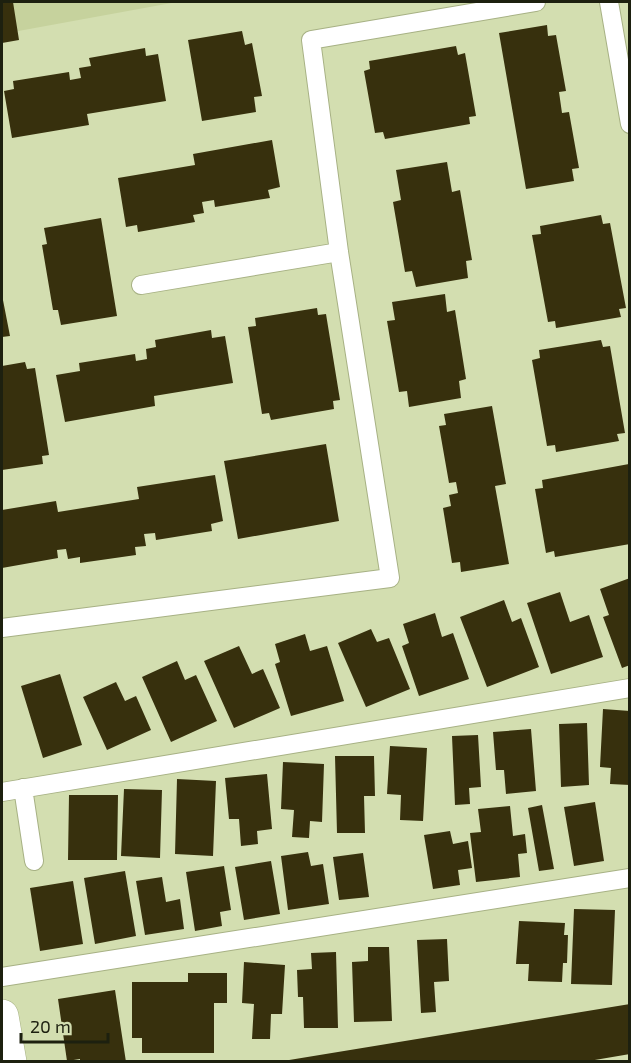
<svg xmlns="http://www.w3.org/2000/svg" width="631" height="1063" viewBox="0 0 631 1063" font-family="'Exo 2',sans-serif">
  <style>
    .built { fill: #c6d29d }
    .building { fill: #37300d }
    .lines { fill: none; stroke-linecap: round; stroke-linejoin: round }
    .lane-casing { stroke: #a7b184; stroke-width: 20 }
    .secondary-casing { stroke: #a7b184; stroke-width: 34 }
    .lane { stroke: #fff; stroke-width: 18 }
    .secondary { stroke: #fff; stroke-width: 33 }
  </style>
  <rect width="100%" height="100%" fill="#d3deb0"/>
  <!-- built -->
  <path class="built" d="M2,2H177L2,34Z"/>
  <!-- building -->
  <path class="building" d="M2,2H13L19,40L2,43Z
    M547,25L548,36L556,35L566,91L559,92L562,113L569,112L579,168L572,169L574,181L526,189L499,33Z
    M242,31L245,45L252,43L262,96L254,97L256,112L202,121L188,40Z
    M456,46L458,55L465,53L476,116L469,117L470,124L385,139L383,132L375,133L364,71L370,69L369,61Z
    M145,48L146,56L158,54L166,101L87,114L89,125L12,138L4,91L14,89L13,81L69,72L70,80L81,78L79,68L91,66L89,58Z
    M272,140L280,187L268,190L270,198L215,207L214,200L202,202L204,213L193,215L195,222L138,232L137,225L126,227L118,178L195,165L193,154Z
    M447,162L452,192L460,190L472,260L466,261L468,278L416,287L412,271L405,272L393,202L401,200L396,170Z
    M601,215L603,224L610,223L626,308L619,309L621,317L556,328L555,321L548,322L532,235L541,234L540,226Z
    M101,218L117,316L61,325L58,310H53L42,245L47,244L44,228Z
    M445,294L447,312L455,310L466,379L459,381L461,398L409,407L407,391L399,392L387,321L395,320L392,302Z
    M2,295L10,336L2,337Z
    M317,308L318,315L326,314L340,400L333,401L334,409L271,420L269,413L262,414L248,327L256,326L255,318Z
    M211,330L212,338L225,336L233,383L154,396L155,406L65,422L56,375L80,371L79,363L135,354L136,361L147,359L146,349L156,347L155,340Z
    M601,340L603,347L610,346L625,433L617,434L619,441L556,452L555,445L547,446L532,360L540,358L539,350Z
    M25,362L27,369L35,368L49,455L42,456L43,464L2,470V366Z
    M492,406L506,484L495,486L509,564L461,572L460,562L452,563L443,508L451,506L449,495L458,493L456,482L449,483L439,426L446,425L444,414Z
    M326,444L339,521L238,539L224,461Z
    M629,464L630,544L555,557L554,551L546,553L535,489L543,488L542,480Z
    M215,475L223,521L211,524L212,531L156,540L155,533L144,534L146,546L135,547L136,555L80,563V557L68,559L66,549L57,550L58,558L2,568V510L56,501L58,512L139,499L137,487Z
    M630,578V665L622,668L603,617L609,615L600,589Z
    M560,592L570,622L589,615L603,657L551,674L527,603Z
    M504,600L512,622L521,618L539,667L487,687L460,617Z
    M435,613L442,637L453,633L469,679L419,696L402,646L409,643L403,624Z
    M371,629L377,642L389,638L410,689L366,707L338,643Z
    M305,634L310,651L327,646L344,701L291,716L275,664L280,662L275,644Z
    M239,646L252,674L263,669L280,708L234,728L204,661Z
    M177,661L185,680L196,675L217,721L171,742L142,677Z
    M60,674L82,745L43,758L21,686Z
    M116,682L125,701L136,696L151,730L107,750L83,697Z
    M603,709L630,711V785L610,784L611,768L600,767Z
    M587,723L589,785L561,787L559,724Z
    M531,729L536,791L506,794L504,770H496L493,732Z
    M478,735L481,787L469,788L470,804L455,805L452,736Z
    M390,746L427,748L423,821L400,820L401,795L387,794Z
    M335,756H374L375,796H364L365,833H337Z
    M283,762L324,764L322,822L310,821L309,838L292,837L294,810L281,809Z
    M267,774L272,829L257,831L258,844L241,846L239,819H229L225,778Z
    M177,779L216,781L213,856L175,854Z
    M124,789L162,790L160,858L121,856Z
    M69,795H118L117,860H68Z
    M595,802L604,861L574,866L564,807Z
    M542,805L554,869L539,871L528,808Z
    M510,806L513,836L525,834L527,853L518,854L520,877L476,882L470,833L481,832L478,809Z
    M450,831L453,844L468,841L472,868L458,870L460,885L433,889L424,835Z
    M308,852L311,866L323,864L329,904L288,910L281,856Z
    M363,853L369,897L339,900L333,857Z
    M271,861L280,914L244,920L235,867Z
    M224,866L231,910L220,912L222,926L195,931L186,872Z
    M125,871L136,936L95,944L84,878Z
    M162,877L166,902L180,899L184,929L145,935L136,881Z
    M73,881L83,944L40,951L30,888Z
    M574,909L615,910L612,985L571,984Z
    M519,921L565,923L564,935H568L567,963H563L562,982L528,981L529,964H516Z
    M447,939L449,981L434,982L436,1012L421,1013L417,940Z
    M368,947H389L392,1021L354,1022L352,962L368,961Z
    M336,952L338,1028H304L303,997H298L297,970L312,969L311,953Z
    M244,962L285,965L282,1014H271L270,1039H252L254,1004L242,1003Z
    M188,973H227V1003H214V1053H142V1038H132V982H188Z
    M115,990L126,1062H80V1059L67,1061L58,999Z
    M630,1004V1054L583,1062H277Z"/>
  <g class="lines">
    <!-- lane casing -->
    <g class="lane-casing">
      <path id="lane" d="M609,2L630,124
        M141,285L339,252
        M2,628L390,578L339,252L311,40L536,2
        M23,788L34,861
        M2,792L630,688
        M2,977L630,878"/>
    </g>
    <!-- secondary casing -->
    <g class="secondary-casing">
      <path id="secondary" d="M2,1016L10,1062"/>
    </g>
    <!-- lane -->
    <use href="#lane" class="lane"/>
    <!-- secondary -->
    <use href="#secondary" class="secondary"/>
  </g>
  <!-- border -->
  <rect width="631" height="1063" fill="none" stroke="#1d200f" stroke-width="6"/>
  <!-- scale -->
  <path d="M21 1033v9h87v-9" fill="none" stroke="#1d200f" stroke-width="3"/>
  <text x="30" y="1033" font-size="18" fill="#1d200f" stroke="#d3deb0" stroke-width="4.5" paint-order="stroke">20 m</text>
</svg>
